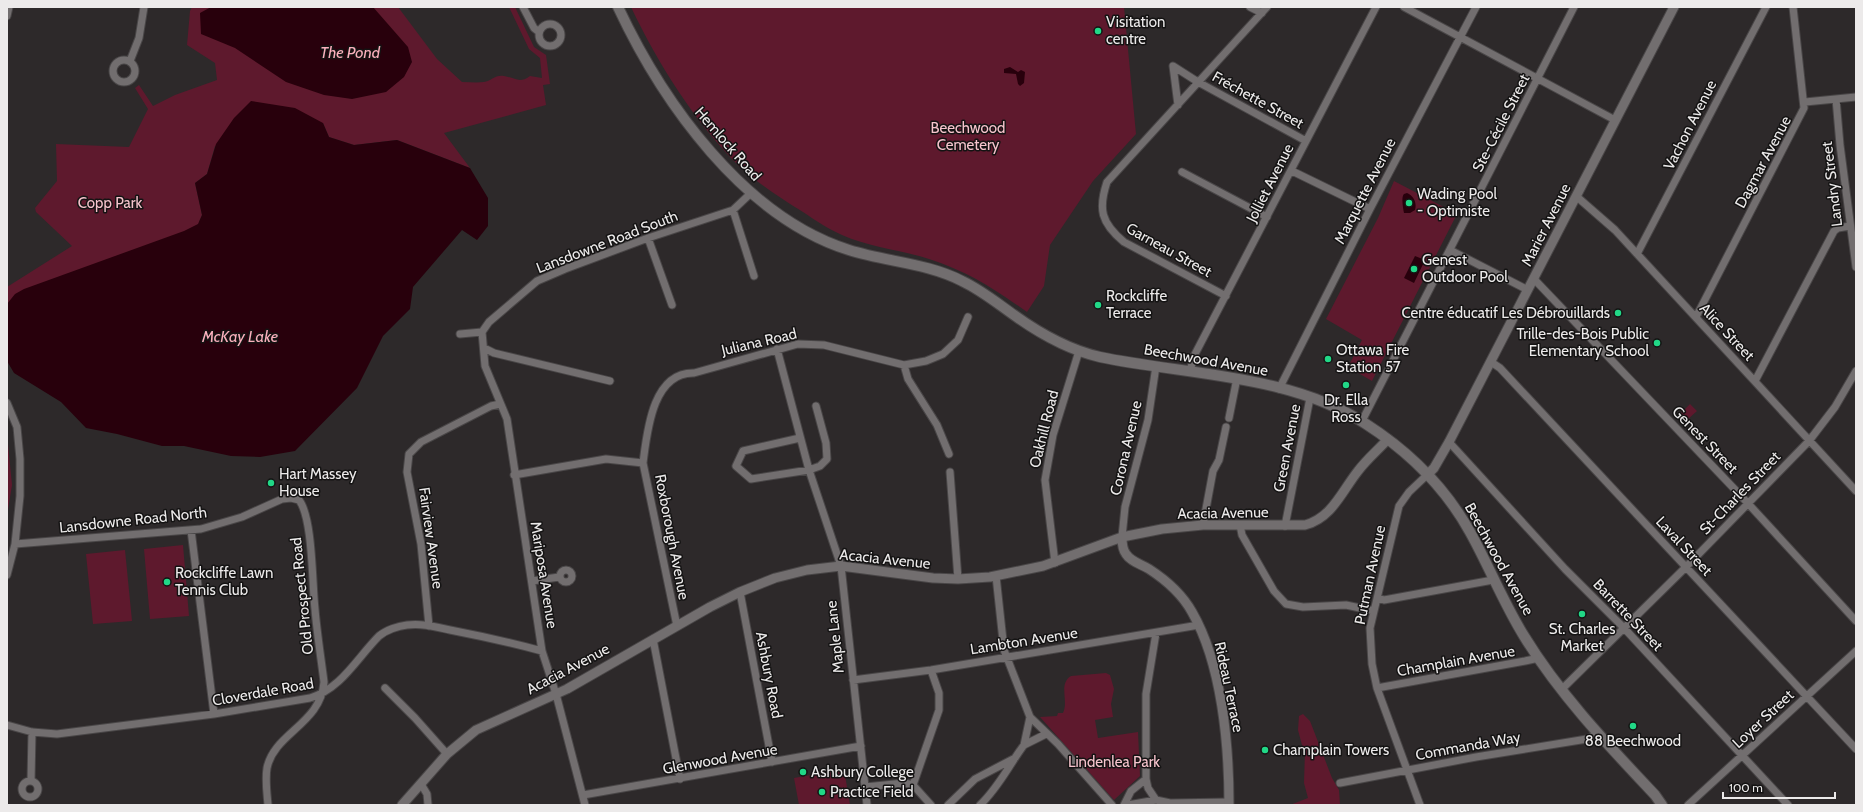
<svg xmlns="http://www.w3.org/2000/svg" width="1863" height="812" viewBox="0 0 1863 812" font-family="Cabin,sans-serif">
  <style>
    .green { fill: #5e192d }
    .water { fill: #28000c }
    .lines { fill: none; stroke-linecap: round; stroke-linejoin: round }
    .minor-casing { stroke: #494647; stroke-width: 9 }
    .tertiary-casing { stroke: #494647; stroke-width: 11 }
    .secondary-casing { stroke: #494647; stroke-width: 12 }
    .minor { stroke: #726e6f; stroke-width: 7 }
    .tertiary { stroke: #726e6f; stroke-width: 9 }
    .secondary { stroke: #726e6f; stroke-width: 10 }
    .poi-dot { fill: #21d887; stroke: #141313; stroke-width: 1.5 }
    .labels { text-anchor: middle; stroke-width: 3; stroke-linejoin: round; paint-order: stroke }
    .poi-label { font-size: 15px; fill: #eceaea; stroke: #141313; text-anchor: start }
    .street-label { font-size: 15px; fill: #eceaea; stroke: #141313 }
    .park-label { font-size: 15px; fill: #f7c4cd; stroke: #141313 }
    .water-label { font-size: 16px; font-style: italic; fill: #fab0bd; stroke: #141313 }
  </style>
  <rect width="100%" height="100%" fill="#2d292a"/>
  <!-- green -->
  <path class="green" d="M192,7H398L437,59L462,82C469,82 477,83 484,82C491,81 496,74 504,76C516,78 519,84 530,76L542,78L540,58L529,49L509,7H515L534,47L546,55L550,84L543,85L546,105L444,133L470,168L397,140L354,145L329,137L323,123L215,146L207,174L195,183L202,215L199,222L200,232L7,310V287L72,246L36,212L35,208L57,181L56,144L129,147L148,109L135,88L139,85L153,106L175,95L217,80L215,63L187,45L190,11Z
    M631,7H1124L1136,134L1093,181L1050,245L1044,286L1027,312C993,288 969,272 929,259C901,250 869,247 842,235C828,229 815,220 803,212C783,200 756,182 739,166C694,121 658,64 631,7Z
    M1394,181L1457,214L1372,381L1348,367L1362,340L1326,319L1378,218Z
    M1690,404L1697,411L1687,420L1680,414Z
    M7,434L12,485L7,516Z
    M183,545L189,616L150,619L144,549Z
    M125,550L132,621L93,624L86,554Z
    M1106,673L1110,675L1114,689L1111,704L1113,717L1095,720L1098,738L1138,732L1140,776L1114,800L1040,717L1057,716L1058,713H1063C1069,701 1058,684 1071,676Z
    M1303,714L1310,721L1332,778L1339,790L1340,805H1290L1308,798L1304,783L1305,751L1302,745L1298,730L1299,716Z
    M844,769L850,805H799L794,778Z"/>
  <!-- water -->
  <path class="water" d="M211,7H373L408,47L412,62L404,77L386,92L352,99L324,95L286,82L235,48L201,34L200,13Z
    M1010,67L1018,72L1021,70L1025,72L1024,83L1020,86L1018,84L1016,74L1004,73V69Z
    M251,101L295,108L323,123L329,137L354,145L397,140L470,168L488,198V226L477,240L462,230L413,287L410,309L383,336L357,388L295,451L260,457L231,456L184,446H162L117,434L86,428L61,402L14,373L7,361V304L15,294L24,289L184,231L198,224L202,215L195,183L207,174L216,144L234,118Z
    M1407,193C1414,196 1417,203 1415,210L1410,213H1404C1403,208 1401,197 1404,194Z
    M1415,256L1425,260L1414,283L1404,278Z"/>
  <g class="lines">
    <!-- minor casing -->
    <g class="minor-casing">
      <path id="minor" d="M523,7L534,28L539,32
        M1250,7L1262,13
        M1404,7L1615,120
        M7,16L9,7
        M539 35a11 11 0 1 1 22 0a11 11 0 1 1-22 0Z
        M113 71a11 11 0 1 1 22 0a11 11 0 1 1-22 0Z
        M130,61L139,38L144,7
        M1836,99L1840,145L1856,267
        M1805,102L1856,97
        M1178,105L1173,66L1198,82L1306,141
        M1292,171L1370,209
        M1182,172L1267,217
        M1576,196L1615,230L1856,491
        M733,210L754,276
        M648,238L672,305
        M1450,250L1528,290
        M1637,254L1766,7
        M1534,279L1743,498L1856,621
        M1226,296L1124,242C1101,223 1098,209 1107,182L1267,7
        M1696,317L1804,108L1793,7
        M460,334L482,332
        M484,348L494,353L610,381
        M777,349L809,470L841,566L867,805
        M1491,362L1500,368L1856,749
        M904,365L908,379L937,425L949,454
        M1190,371L1194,356L1376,7
        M1755,381L1834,231L1838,228L1850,226
        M1279,389L1370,209L1476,7
        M7,403L17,427L20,459V496L15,544L7,575
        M1229,418L1237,378
        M1362,421L1574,7
        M800,438L743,451L736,466L751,479L809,470L820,466L827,459L826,443L816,406
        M1449,442L1565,569L1624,628L1788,805
        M950,472L958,579
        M514,475L606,459L643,463
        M1203,525L1213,471L1219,460L1226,427
        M1240,525L1242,535L1274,591L1286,604L1303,607L1346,605L1374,611
        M1285,526L1310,398
        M191,530L214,714
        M1122,537L1125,507L1148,420L1156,366
        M15,544L201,529L242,517L282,499L291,498L299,500C313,518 312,584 315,609C317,633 321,658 324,682C321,724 274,733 267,768C265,780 267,793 268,805
        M1055,563L1045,480L1053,435L1079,351
        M560 576a6 6 0 1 1 12 0a6 6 0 1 1-12 0Z
        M996,576L1004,650L1030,717L1058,744L1112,805
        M532,581L559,577
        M740,592L772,762
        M1378,598L1384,600L1493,580
        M429,626L421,544L407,472L409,454L421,442L491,406L500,404
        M677,626L643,463C647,433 652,372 694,373L798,344L824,345L904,365L926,361L943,354L958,340L968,317
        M1156,633L1146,694V779L1148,788L1156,800
        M653,639L680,779
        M853,680L931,670L1199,625
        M385,688L415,718L447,754
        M1377,688L1525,661L1539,658
        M1561,690L1686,567L1809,441L1835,407L1856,371
        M1030,717L1024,745L1046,734
        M7,725L32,732L57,734L214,714L310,698C341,689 357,658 379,636C386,630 398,626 407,625C422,623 436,627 450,630C481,636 512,643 542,651
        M31,781L32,732
        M22 789a8 8 0 1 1 16 0a8 8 0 1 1-16 0Z
        M1340,783L1476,757L1587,739L1598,733
        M421,784L427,794L428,805
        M913,785L939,710V693L931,670
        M913,785L931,805
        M865,787L904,783L913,785
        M583,795L861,746
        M585,805L556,694L542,651L507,419L485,366L482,332L489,322L537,281L565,269L648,238L733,210L751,193
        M948,805L975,779L1015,758
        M980,805C999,787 1009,765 1024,745
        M1124,805L1131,791L1146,779
        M1128,805L1156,800L1170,803L1229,802
        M1420,805L1377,688L1372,664L1370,628L1399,506L1409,492L1428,474
        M1688,805L1856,651"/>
    </g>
    <!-- tertiary casing -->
    <g class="tertiary-casing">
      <path id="tertiary" d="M1428,474L1434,468L1449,442L1674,7
        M1122,537C1122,542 1122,549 1126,554C1131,562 1141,564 1149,569C1166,580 1182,594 1192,612C1222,664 1229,745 1229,805
        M402,805L447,754L476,730L567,689L710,607L740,592L775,578L807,570L841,566L933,578L958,579L990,577L1043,566L1122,537L1162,529L1203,525H1305C1332,518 1342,491 1358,471C1367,459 1378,450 1388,439"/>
    </g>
    <!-- secondary casing -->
    <g class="secondary-casing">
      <path id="secondary" d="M618,7C663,103 744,217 849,250C887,262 927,263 962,281C981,290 997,303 1014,315C1039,333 1069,350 1100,357C1186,375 1290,374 1366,424C1408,451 1445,487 1470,532C1489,566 1503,602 1524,636C1560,695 1608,745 1655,795L1662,805"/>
    </g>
    <!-- minor -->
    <use href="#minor" class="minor"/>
    <!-- tertiary -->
    <use href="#tertiary" class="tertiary"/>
    <!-- secondary -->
    <use href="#secondary" class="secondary"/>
  </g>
  <!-- markers -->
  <g class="poi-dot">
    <circle cx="1098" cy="31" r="4"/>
    <circle cx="1409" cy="203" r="4"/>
    <circle cx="1414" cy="269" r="4"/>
    <circle cx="1098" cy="305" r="4"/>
    <circle cx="1618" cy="313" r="4"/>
    <circle cx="1657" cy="343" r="4"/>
    <circle cx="1328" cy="359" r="4"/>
    <circle cx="1346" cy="385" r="4"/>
    <circle cx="271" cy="483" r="4"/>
    <circle cx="167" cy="582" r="4"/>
    <circle cx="1582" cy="614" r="4"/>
    <circle cx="1633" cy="726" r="4"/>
    <circle cx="1265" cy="750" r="4"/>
    <circle cx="803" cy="772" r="4"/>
    <circle cx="822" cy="792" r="4"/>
  </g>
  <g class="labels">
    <!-- poi labels -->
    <g class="poi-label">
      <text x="1106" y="27">Visitation<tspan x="1106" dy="17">centre</tspan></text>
      <text x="1417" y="199">Wading Pool<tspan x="1417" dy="17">- Optimiste</tspan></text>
      <text x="1422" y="265">Genest<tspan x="1422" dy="17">Outdoor Pool</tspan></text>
      <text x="1106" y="301">Rockcliffe<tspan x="1106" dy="17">Terrace</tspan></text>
      <text x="1610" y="318" text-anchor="end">Centre éducatif Les Débrouillards</text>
      <text x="1649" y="339" text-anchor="end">Trille-des-Bois Public<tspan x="1649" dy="17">Elementary School</tspan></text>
      <text x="1336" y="355">Ottawa Fire<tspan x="1336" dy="17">Station 57</tspan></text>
      <text x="1346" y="405" text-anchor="middle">Dr. Ella<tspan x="1346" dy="17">Ross</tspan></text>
      <text x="279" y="479">Hart Massey<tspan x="279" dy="17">House</tspan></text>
      <text x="175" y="578">Rockcliffe Lawn<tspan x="175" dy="17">Tennis Club</tspan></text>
      <text x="1582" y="634" text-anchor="middle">St. Charles<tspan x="1582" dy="17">Market</tspan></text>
      <text x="1633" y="746" text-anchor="middle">88 Beechwood</text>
      <text x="1273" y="755">Champlain Towers</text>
      <text x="811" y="777">Ashbury College</text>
      <text x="830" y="797">Practice Field</text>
    </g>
    <!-- street labels -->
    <g class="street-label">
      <text transform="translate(1258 100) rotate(29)" y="5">Fréchette Street</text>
      <text transform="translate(1501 123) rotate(-63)" y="5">Ste-Cécile Street</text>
      <text transform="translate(1690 125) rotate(-63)" y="5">Vachon Avenue</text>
      <text transform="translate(728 144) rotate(49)" y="5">Hemlock Road</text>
      <text transform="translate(1763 162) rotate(-62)" y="5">Dagmar Avenue</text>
      <text transform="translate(1270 183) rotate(-63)" y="5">Jolliet Avenue</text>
      <text transform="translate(1832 184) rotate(-97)" y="5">Landry Street</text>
      <text transform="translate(1365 191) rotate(-63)" y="5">Marquette Avenue</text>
      <text transform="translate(1546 225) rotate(-63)" y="5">Marier Avenue</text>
      <text transform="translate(607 242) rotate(-21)" y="5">Lansdowne Road South</text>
      <text transform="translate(1169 250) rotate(29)" y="5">Garneau Street</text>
      <text transform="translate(1727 332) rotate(47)" y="5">Alice Street</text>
      <text transform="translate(759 342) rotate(-13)" y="5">Juliana Road</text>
      <text transform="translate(1206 360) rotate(10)" y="5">Beechwood Avenue</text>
      <text transform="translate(1044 429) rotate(-76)" y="5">Oakhill Road</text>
      <text transform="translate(1705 440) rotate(46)" y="5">Genest Street</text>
      <text transform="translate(1126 448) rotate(-77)" y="5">Corona Avenue</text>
      <text transform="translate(1287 448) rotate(-79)" y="5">Green Avenue</text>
      <text transform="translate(1740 493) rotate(-46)" y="5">St-Charles Street</text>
      <text transform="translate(1223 513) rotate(-1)" y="5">Acacia Avenue</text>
      <text transform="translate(133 520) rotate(-6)" y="5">Lansdowne Road North</text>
      <text transform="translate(672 537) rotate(79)" y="5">Roxborough Avenue</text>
      <text transform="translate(431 538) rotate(82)" y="5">Fairview Avenue</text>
      <text transform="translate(1684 546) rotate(47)" y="5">Laval Street</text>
      <text transform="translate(885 559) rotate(6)" y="5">Acacia Avenue</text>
      <text transform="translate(1499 559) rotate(61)" y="5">Beechwood Avenue</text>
      <text transform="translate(544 575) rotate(81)" y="5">Mariposa Avenue</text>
      <text transform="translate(1370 575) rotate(-78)" y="5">Putman Avenue</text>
      <text transform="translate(302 596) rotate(-96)" y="5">Old Prospect Road</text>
      <text transform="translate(1628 615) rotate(46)" y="5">Barrette Street</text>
      <text transform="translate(835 637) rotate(-96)" y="5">Maple Lane</text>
      <text transform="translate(1024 641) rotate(-9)" y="5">Lambton Avenue</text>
      <text transform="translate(1456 661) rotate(-10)" y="5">Champlain Avenue</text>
      <text transform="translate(568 669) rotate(-28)" y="5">Acacia Avenue</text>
      <text transform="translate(769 675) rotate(79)" y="5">Ashbury Road</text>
      <text transform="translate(1229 687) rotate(78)" y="5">Rideau Terrace</text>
      <text transform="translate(263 692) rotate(-10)" y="5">Cloverdale Road</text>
      <text transform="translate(1763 719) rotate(-43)" y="5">Loyer Street</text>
      <text transform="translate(1468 746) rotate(-10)" y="5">Commanda Way</text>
      <text transform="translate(720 759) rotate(-10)" y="5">Glenwood Avenue</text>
    </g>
    <!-- park labels -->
    <g class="park-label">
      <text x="968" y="133">Beechwood<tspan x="968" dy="17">Cemetery</tspan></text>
      <text x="110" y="208">Copp Park</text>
      <text x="1114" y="767">Lindenlea Park</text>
    </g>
    <!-- water labels -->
    <g class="water-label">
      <text x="350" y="58">The Pond</text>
      <text x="240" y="342">McKay Lake</text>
    </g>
  </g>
  <!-- border -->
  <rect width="1863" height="812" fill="none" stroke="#eceaea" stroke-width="16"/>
  <!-- scale -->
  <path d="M1723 792v6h112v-6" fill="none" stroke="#eceaea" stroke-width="2"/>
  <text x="1729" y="792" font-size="12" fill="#eceaea" stroke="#141313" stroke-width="3" paint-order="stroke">100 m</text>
</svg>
